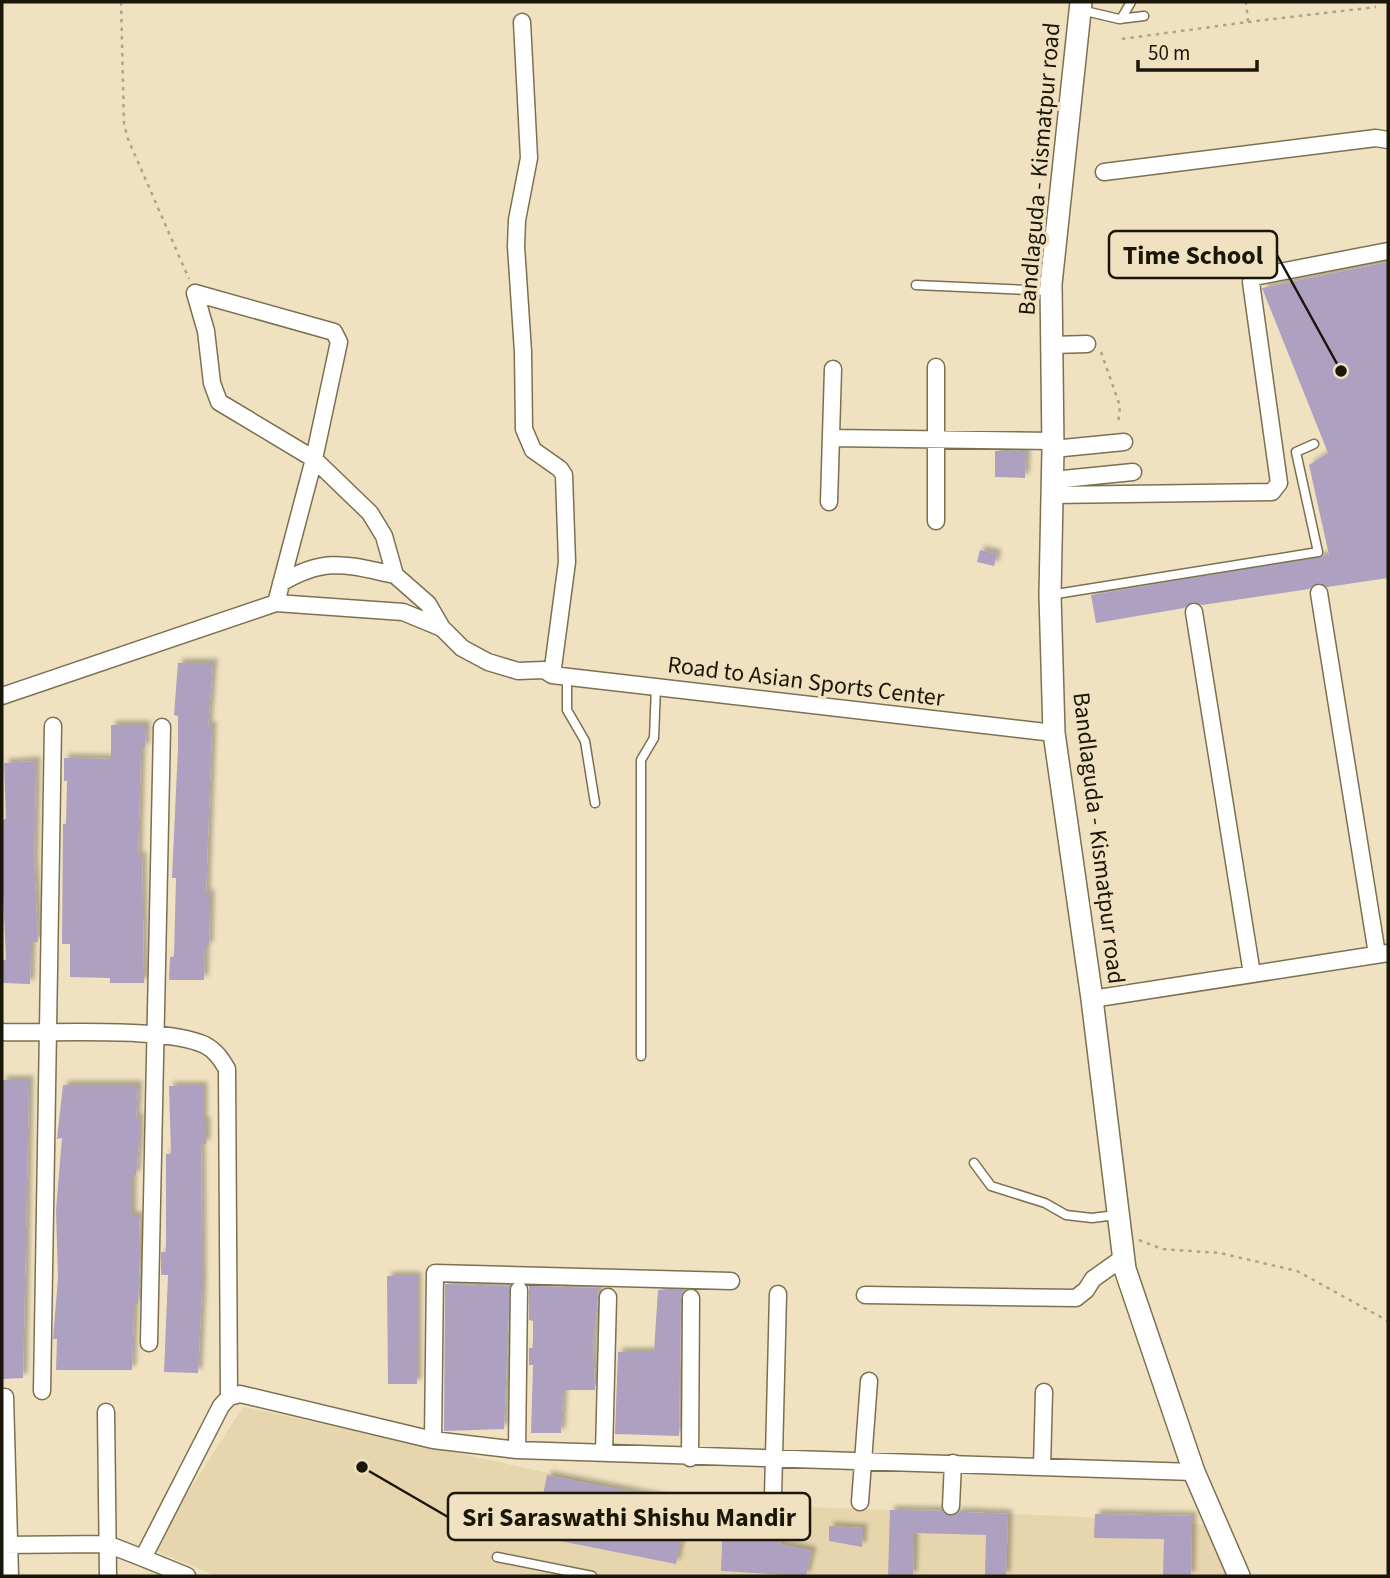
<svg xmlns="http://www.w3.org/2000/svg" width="1390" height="1578" viewBox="0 0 1390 1578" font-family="'Source Sans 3',sans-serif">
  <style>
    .built { fill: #e7d6ad }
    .building { fill: #ada0c0; filter: url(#shadow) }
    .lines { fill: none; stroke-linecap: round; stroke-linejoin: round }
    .service-casing { stroke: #7c7051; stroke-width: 11 }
    .minor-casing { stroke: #7c7051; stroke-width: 19 }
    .tertiary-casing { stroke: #7c7051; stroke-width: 24 }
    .path { stroke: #afa488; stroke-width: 2.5; stroke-dasharray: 3.5 5; stroke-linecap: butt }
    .service { stroke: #fff; stroke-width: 8 }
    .minor { stroke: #fff; stroke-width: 16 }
    .tertiary { stroke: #fff; stroke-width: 21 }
    .labels { text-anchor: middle; stroke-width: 7; stroke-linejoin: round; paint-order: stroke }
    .street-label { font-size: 24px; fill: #1a1609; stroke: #f0e2c0 }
    .leader { fill: none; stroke: #1a1609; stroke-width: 2.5 }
    .callout-dot { fill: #1a1609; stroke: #f0e2c0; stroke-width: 2.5 }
    .callout { fill: #f0e2c0; stroke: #1a1609; stroke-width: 2.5 }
    .callout-label { font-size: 26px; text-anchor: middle; font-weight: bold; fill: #1a1609 }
  </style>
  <defs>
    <filter id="shadow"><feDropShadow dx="4.5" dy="-4.5" stdDeviation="2" flood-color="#0004"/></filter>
  </defs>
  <rect width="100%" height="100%" fill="#f0e2c0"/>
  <!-- built -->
  <path class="built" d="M243,1407L688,1503L1068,1516L1206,1525L1227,1576H216L151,1549Z"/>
  <!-- building -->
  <path class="building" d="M1388,262V578L1327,587L1318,583L1309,589L1202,605L1193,602L1184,608L1096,623L1091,595L1329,555L1309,465L1328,453L1262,288Z
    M995,451H1026L1025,478L995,477Z
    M980,550L997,554L994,566L977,562Z
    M178,663H213L208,726H212L206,894H210L209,946H205L204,980H169L170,957H174L176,878H172L178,748V716L174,715Z
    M111,725H146L145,748H141L138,856H142L144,983H110V978L70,977V944H62L63,824H66L67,781H64V758L111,759Z
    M36,761L34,861L38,942H31L30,984L2,983V960H6L2,872V820L6,819L4,763Z
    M2,1080H29L23,1378L2,1379Z
    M63,1085H138L136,1118H139V1141L136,1175H132V1216H139L140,1251L138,1304H134L132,1370H56L57,1339H53L58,1278L56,1210L62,1138L57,1139Z
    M169,1086H203V1121H206V1144H201L202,1287L198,1373L164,1372L168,1275H161V1252H166V1154H171Z
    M387,1276H417V1384H388Z
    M445,1284L510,1286L504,1429L444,1431Z
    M529,1286L599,1288L593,1345L595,1390H563L561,1433H531L533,1365H529V1348H533V1321L529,1320Z
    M658,1290H684L681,1298L679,1436L615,1434L618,1352H654Z
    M547,1475L688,1503L676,1564L535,1536Z
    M890,1510L942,1511L951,1516L960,1512L1008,1514L1006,1576H985L986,1535L914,1533L913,1576H888Z
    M1095,1514L1192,1516L1191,1576H1163L1164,1539L1094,1538Z
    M723,1523L783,1530L780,1544L812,1551L806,1576L721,1571Z
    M829,1526L863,1528L862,1547L829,1541Z"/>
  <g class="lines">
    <!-- service casing -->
    <g class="service-casing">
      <path id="service" d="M1081,10L1119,19L1144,16
        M1121,19L1131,2
        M916,285L1051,291
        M1036,290L1037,233
        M1050,595L1318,552L1296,452L1314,444
        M567,677V710L585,741L595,803
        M641,1056V760L654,738L656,686
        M974,1163L991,1186L1045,1203L1066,1215L1092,1218L1116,1215
        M497,1557L592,1576"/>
    </g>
    <!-- minor casing -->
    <g class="minor-casing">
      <path id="minor" d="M522,22L529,158L517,220L516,246L523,352L524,429L533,450L560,469L564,475L567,562L552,675
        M1104,172L1376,138L1388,140
        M195,293L206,331L212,383L219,402L314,459L276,603L403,612L442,628L462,648L488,662L518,671L544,670L552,675L1054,733
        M195,293L334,332L339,342L314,459L370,513L384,536L395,575L428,604L442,628
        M1052,345L1087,344
        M832,438L1053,441
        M1053,449L1124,442
        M1053,480L1133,472
        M1052,495L1272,492L1279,483L1251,282L1254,277L1388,251
        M829,502L833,369
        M936,521V367
        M281,583C326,556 347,565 395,575
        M1319,593L1377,954
        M1194,612L1252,974
        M2,696L276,603
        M1092,999L1388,953
        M2,1032C50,1034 166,1026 205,1045C216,1051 221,1059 227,1069L229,1397
        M865,1295L1076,1298L1086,1290L1093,1279L1124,1257
        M149,1343L162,727
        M42,1391L53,726
        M5,1397L10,1576
        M106,1412L108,1576
        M433,1440L435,1273L731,1281
        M517,1450L519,1290
        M604,1453L608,1297
        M690,1458L691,1298
        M1042,1467L1044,1392
        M773,1497L778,1294
        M860,1502L869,1381
        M951,1506L953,1463
        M2,1545L107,1544L143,1558L221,1406L229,1397L240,1394L433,1440L517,1450L1194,1472
        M143,1558L187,1576"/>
    </g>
    <!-- tertiary casing -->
    <g class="tertiary-casing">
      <path id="tertiary" d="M1081,2L1051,284L1053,449L1050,595L1054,733L1092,999L1125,1269L1194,1472L1239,1576"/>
    </g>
    <!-- path -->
    <path class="path" d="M121,2L124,124L128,139L189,279
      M1248,22L1376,7
      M1122,39L1248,22L1246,2
      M1101,352L1120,406L1118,425
      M1139,1240L1162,1249L1220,1253L1297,1271L1388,1321"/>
    <!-- service -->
    <use href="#service" class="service"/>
    <!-- minor -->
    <use href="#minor" class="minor"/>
    <!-- tertiary -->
    <use href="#tertiary" class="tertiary"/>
  </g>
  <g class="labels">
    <!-- street labels -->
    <g class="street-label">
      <text transform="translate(1039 169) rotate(-85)" y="8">Bandlaguda - Kismatpur road</text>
      <text transform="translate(806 681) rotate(7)" y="8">Road to Asian Sports Center</text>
      <text transform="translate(1099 838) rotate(83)" y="8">Bandlaguda - Kismatpur road</text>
    </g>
  </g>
  <!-- callouts -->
  <path class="leader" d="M1341 371L1277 255M362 1467L448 1517"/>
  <g class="callout-dot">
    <circle cx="1341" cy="371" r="7"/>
    <circle cx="362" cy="1467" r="7"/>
  </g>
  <g class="callout">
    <rect x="1109" y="231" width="168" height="47" rx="7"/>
    <rect x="448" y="1493" width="362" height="47" rx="7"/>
  </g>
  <g class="callout-label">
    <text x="1193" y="264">Time School</text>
    <text x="629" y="1526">Sri Saraswathi Shishu Mandir</text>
  </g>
  <!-- border -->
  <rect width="1390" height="1578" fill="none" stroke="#1a1609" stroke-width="7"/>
  <!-- scale -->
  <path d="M1138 60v10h119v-10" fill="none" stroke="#1a1609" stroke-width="3.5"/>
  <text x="1148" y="60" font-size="21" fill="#1a1609" stroke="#f0e2c0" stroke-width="5" paint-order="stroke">50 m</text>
</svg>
